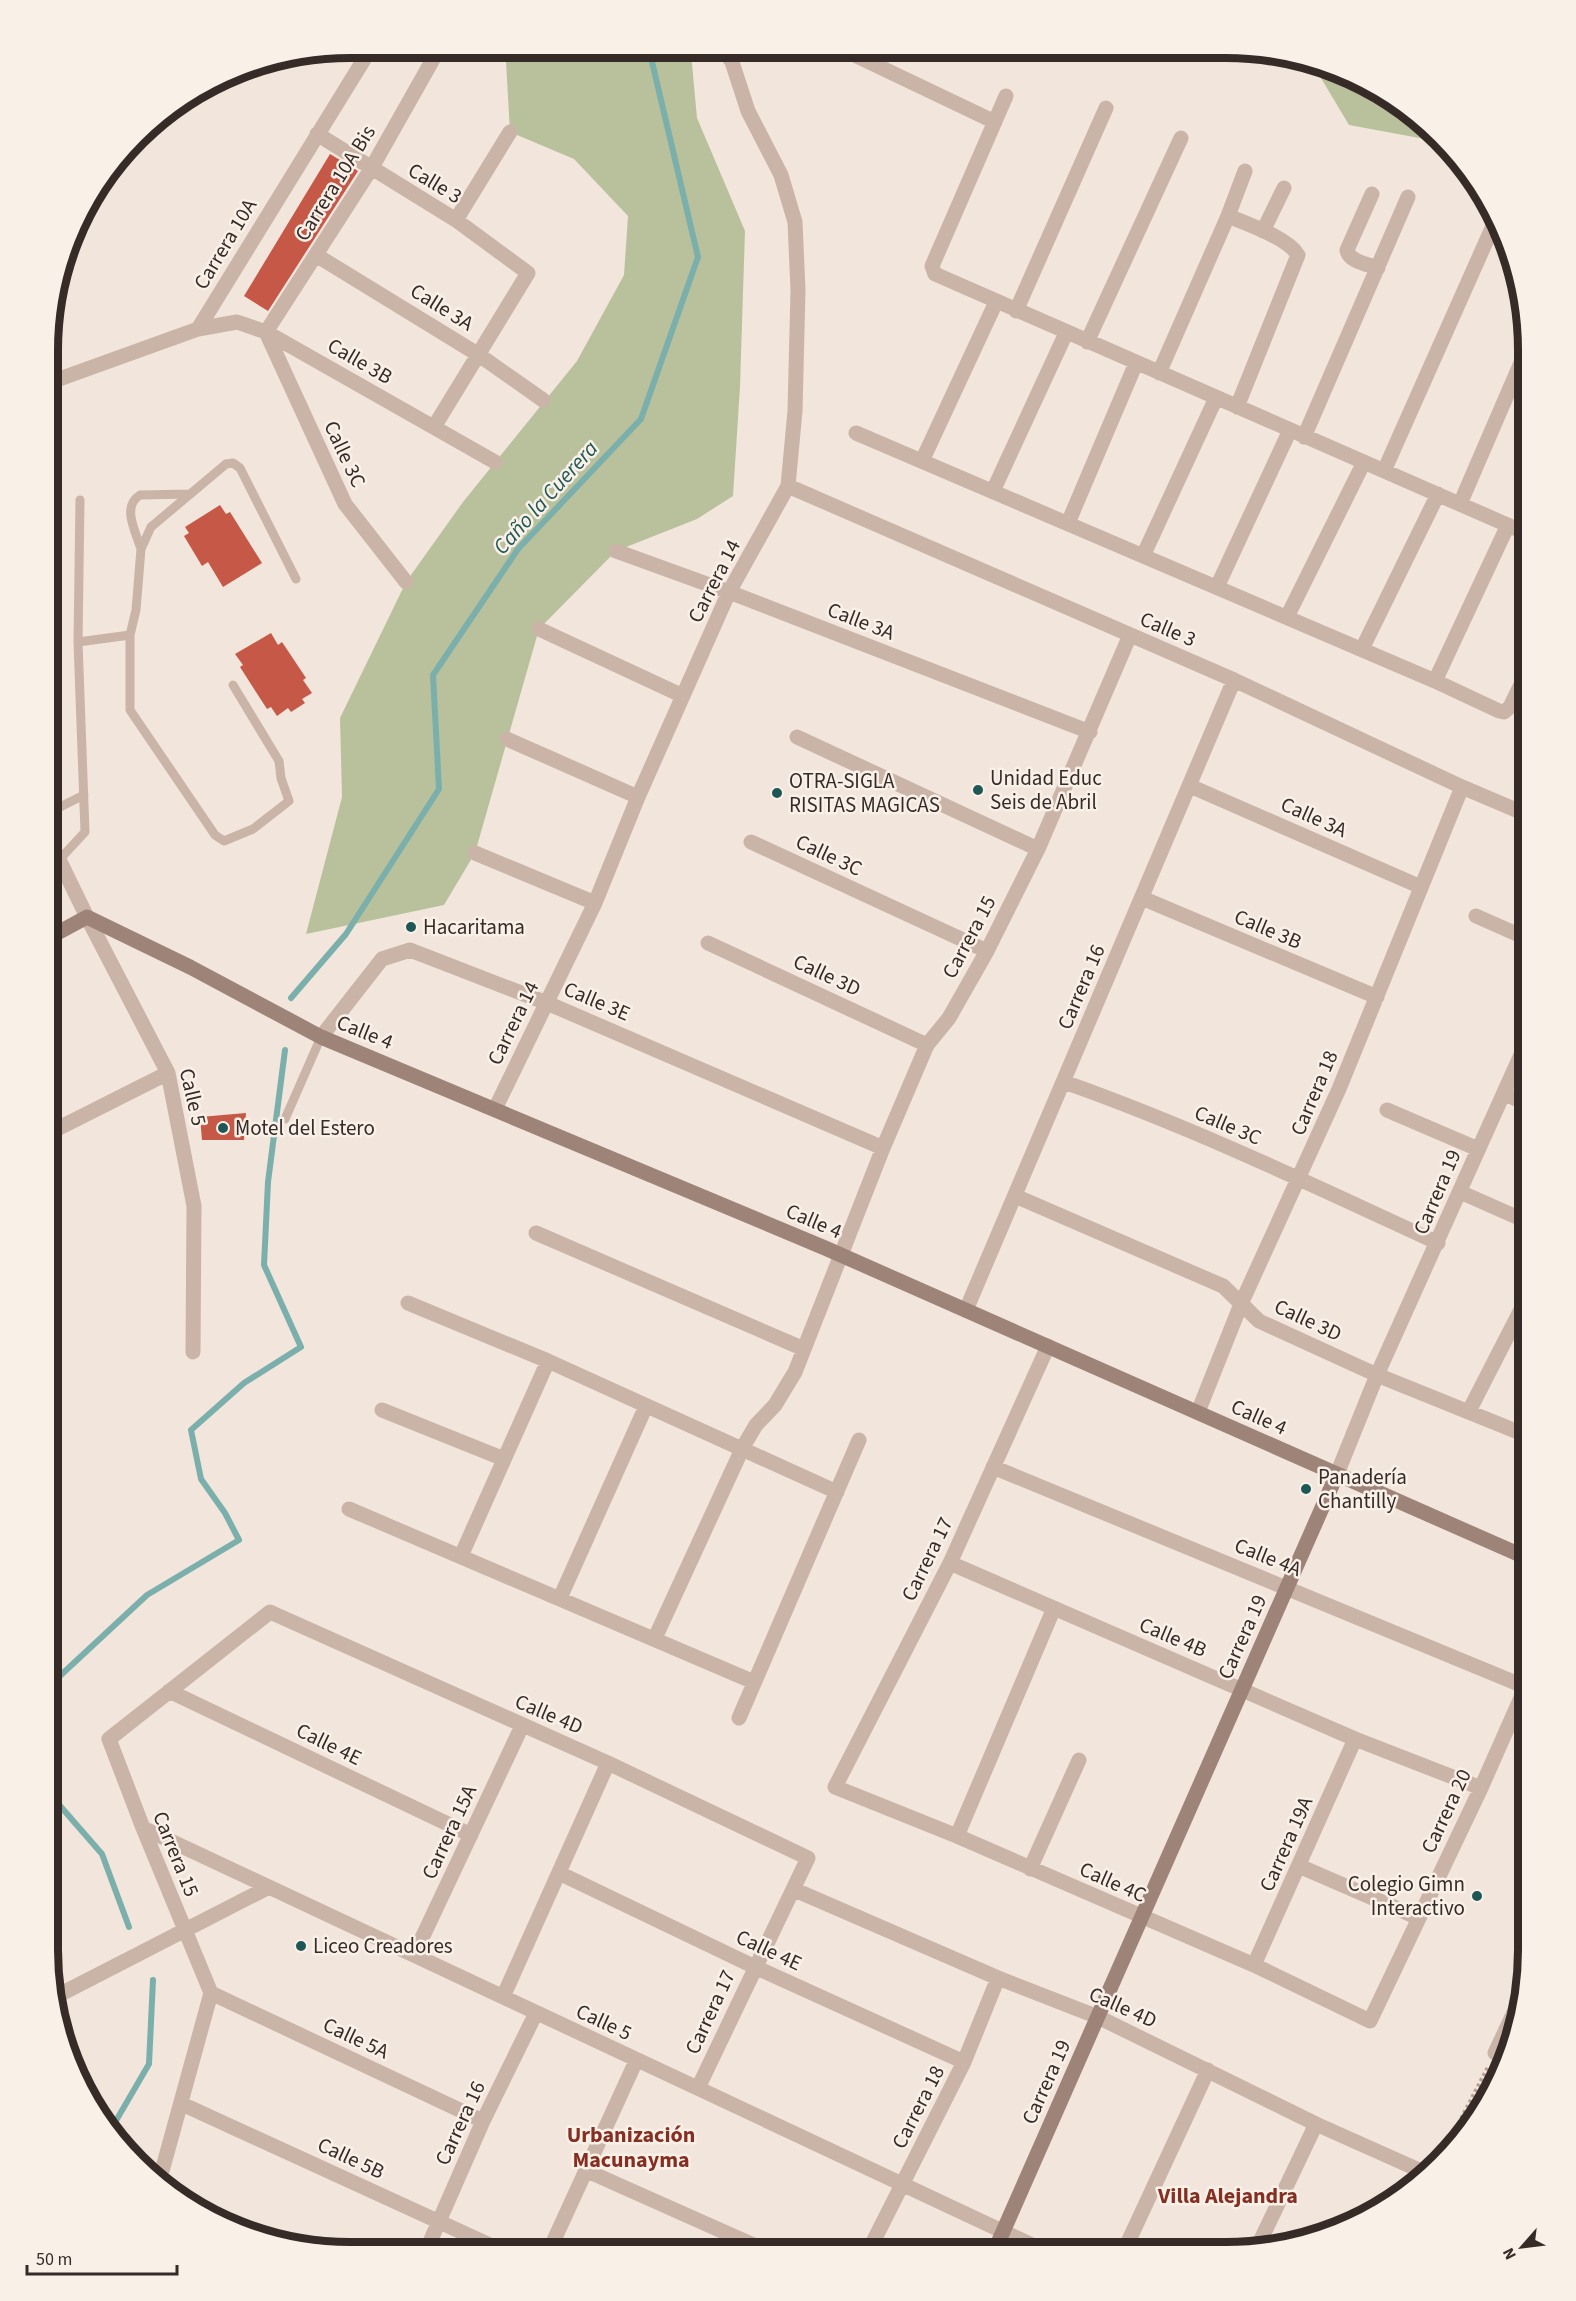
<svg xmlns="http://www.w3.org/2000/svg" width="1576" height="2301" viewBox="0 0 1576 2301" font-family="'Source Sans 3',sans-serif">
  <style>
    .green { fill: #b9c19c }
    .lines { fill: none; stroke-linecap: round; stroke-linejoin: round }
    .stream { stroke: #7bafab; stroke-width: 6 }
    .building { fill: #c55847 }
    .path { stroke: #b69e92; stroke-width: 4; stroke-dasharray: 3 3; stroke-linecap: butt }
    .lane { stroke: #cab4a8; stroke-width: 9 }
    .street { stroke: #cab4a8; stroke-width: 15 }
    .secondary { stroke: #9e8379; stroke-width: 15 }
    .poi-dot { fill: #1e5856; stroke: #f9f0e8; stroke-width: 2 }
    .labels { text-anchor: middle; stroke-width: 5; stroke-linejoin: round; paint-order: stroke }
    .street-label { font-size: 21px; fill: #372b28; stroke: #f9f0e8 }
    .poi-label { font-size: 21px; fill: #372b28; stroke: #f9f0e8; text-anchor: start }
    .water-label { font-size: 22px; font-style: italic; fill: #1e5856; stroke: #f9f0e8 }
    .neighbourhood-label { font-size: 22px; font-weight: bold; fill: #852f22; stroke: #f9f0e8 }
    .rim { fill: none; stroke: #372b28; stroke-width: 8 }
  </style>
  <rect width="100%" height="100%" fill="#f2e5dc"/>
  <!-- green -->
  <path class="green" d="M441,48L694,49L691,53L697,118L745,231L740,387L733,496L697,519L616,551L539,629L475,853L444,905L306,934L342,797L340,718L406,582L463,502L577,361L624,275L628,216L574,159L510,132L506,62L436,54Z
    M1312,63L1341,71L1409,110L1441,142L1349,125Z
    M1500,224L1518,272L1528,363L1523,358Z"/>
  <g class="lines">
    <!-- stream -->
    <path class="stream" d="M291,998L346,934L439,789L433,675L518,549L641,419L698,257L649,49
      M48,1687L147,1595L239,1540L225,1513L201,1479L191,1430L244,1383L301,1347L264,1265L268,1182L285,1050
      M48,1792L102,1854L129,1927
      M110,2131L149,2064L153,1980"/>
  </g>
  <!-- building -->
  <path class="building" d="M330,154L358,171L268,311L244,296Z
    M220,505L226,514L230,512L262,563L223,587L208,562L202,566L184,536L189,533L185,527Z
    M271,633L278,645L282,642L306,678L303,680L312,693L302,699L305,703L291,712L288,708L277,716L271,707L267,709L256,692L240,667L243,665L235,654Z
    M246,1113L244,1140H202L200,1117Z"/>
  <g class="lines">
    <!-- path -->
    <path class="path" d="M1439,2161L1488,2067"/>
    <!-- lane -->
    <path class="lane" d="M141,549C136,532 121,507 140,495L190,494
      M78,642L80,500
      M233,685L279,761L281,778L289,801L253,829L224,841L215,835L130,710V635L136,610L141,549L151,527L226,464L233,463L240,468L296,579
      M50,812L84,795
      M60,859L85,832L78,642L130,635
      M285,1119L321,1037"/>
    <!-- street -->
    <path class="street" d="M842,49L995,122
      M1006,96L932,266L935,274L1528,534
      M317,134L456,220L528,273L434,427
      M1372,194L1347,250C1349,262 1367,264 1378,268
      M1228,216C1247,224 1288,238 1298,255L1237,407
      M456,220L510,132
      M1263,231L1284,188
      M316,255L479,355L543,400
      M1016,311L1106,108
      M198,329L371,48
      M1087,342L1181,138
      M1159,373L1228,216L1245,171
      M51,382L198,329L237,322L266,332L495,462
      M856,433L1435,681L1499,711L1504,712L1510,707L1528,670
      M1304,437L1408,197
      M922,461L996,302
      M1384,471L1497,217
      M788,486L1234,680L1462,787L1528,815
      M993,491L1066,333
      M1460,504L1523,358
      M1068,523L1136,363
      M616,551L729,592L1090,732
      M1143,556L1216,398
      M406,582L345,504L266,332L371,169L436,54
      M1217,587L1290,430
      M1287,617L1364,462
      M539,629L683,696
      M1362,649L1438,494
      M1435,681L1508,525
      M797,737L1038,849
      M507,739L638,797
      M1190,786L1421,887
      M50,841L87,917L168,1073L194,1206L193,1352
      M751,842L987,951
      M475,853L595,903
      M1142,898L1377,997
      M1476,916L1528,939
      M708,943L927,1045
      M321,1037L382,959L410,950L547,1003L883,1148
      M1064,1082C1192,1127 1315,1186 1438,1243
      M1505,1094L1528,1104
      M495,1109L595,903L638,797L729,592L788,486L795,411L798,290L795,222L781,175L748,111L732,62L723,49
      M1387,1110L1478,1149
      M49,1133L168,1073
      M1460,1192L1528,1222
      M1015,1196L1223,1286L1259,1321L1377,1375L1528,1436
      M536,1233L804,1349
      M408,1303L548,1361L837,1492
      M966,1310L1234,680
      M1048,1346L950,1563L835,1787L957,1836L1254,1965L1370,2021L1481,1788L1527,1684
      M382,1410L504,1459
      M1469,1411L1528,1296
      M1198,1412L1241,1304L1339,1089L1462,787
      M993,1467L1526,1687
      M1337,1474L1377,1375L1528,1039
      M349,1509L754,1682
      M461,1556L548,1361
      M950,1563L1355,1739L1481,1788
      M560,1598L646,1406
      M655,1638L743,1447L756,1425L775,1405L795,1372L883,1148L927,1045L949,1018L987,951L1038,849L1130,635
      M169,1691L471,1835
      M739,1718L859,1440
      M143,1828L1049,2253
      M957,1836L1054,1608
      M1299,1866L1419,1918
      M1030,1869L1079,1760
      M559,1873L755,1967L964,2062
      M795,1890L998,1978L1098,2017L1316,2124L1428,2174
      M414,1955L522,1726
      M1254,1965L1355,1739
      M211,1993L483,2121
      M503,1997L608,1763
      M53,1998L269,1887
      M1495,2053L1523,1993
      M182,2104L503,2251
      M585,2170L769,2252
      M159,2182L211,1993L143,1828L109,1739L270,1612L608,1763L808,1858L698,2088
      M1256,2250L1316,2124
      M426,2251L483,2121L536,2013
      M549,2251L636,2061
      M868,2252L964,2062L998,1978
      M1123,2253L1208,2070"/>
    <!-- secondary -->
    <path class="secondary" d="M50,937L87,917L190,967L321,1037L825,1248L1527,1558
      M994,2252L1337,1474"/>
  </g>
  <!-- markers -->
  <g class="poi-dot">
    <circle cx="978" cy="790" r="6"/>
    <circle cx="777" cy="793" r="6"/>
    <circle cx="411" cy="927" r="6"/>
    <circle cx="223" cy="1128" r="6"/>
    <circle cx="1306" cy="1489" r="6"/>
    <circle cx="1477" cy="1896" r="6"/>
    <circle cx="301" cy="1946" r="6"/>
  </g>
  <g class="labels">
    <!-- street labels -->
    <g class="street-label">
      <text transform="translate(335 183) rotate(-58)" y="7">Carrera 10A Bis</text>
      <text transform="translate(435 183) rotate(31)" y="7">Calle 3</text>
      <text transform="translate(225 244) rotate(-59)" y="7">Carrera 10A</text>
      <text transform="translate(442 307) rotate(32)" y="7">Calle 3A</text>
      <text transform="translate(360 361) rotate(30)" y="7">Calle 3B</text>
      <text transform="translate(345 454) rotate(65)" y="7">Calle 3C</text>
      <text transform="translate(714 581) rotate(-63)" y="7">Carrera 14</text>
      <text transform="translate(861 621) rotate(21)" y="7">Calle 3A</text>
      <text transform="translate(1168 629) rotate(23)" y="7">Calle 3</text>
      <text transform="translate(1314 817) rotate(24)" y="7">Calle 3A</text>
      <text transform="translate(829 855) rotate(25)" y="7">Calle 3C</text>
      <text transform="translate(1268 929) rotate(23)" y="7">Calle 3B</text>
      <text transform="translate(969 937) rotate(-62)" y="7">Carrera 15</text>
      <text transform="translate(827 975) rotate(25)" y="7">Calle 3D</text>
      <text transform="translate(1081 987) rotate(-67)" y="7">Carrera 16</text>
      <text transform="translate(597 1001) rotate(23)" y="7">Calle 3E</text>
      <text transform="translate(513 1023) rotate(-64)" y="7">Carrera 14</text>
      <text transform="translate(365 1032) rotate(22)" y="7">Calle 4</text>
      <text transform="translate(1314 1093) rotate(-67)" y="7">Carrera 18</text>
      <text transform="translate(193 1097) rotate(77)" y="7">Calle 5</text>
      <text transform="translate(1228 1125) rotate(23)" y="7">Calle 3C</text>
      <text transform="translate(1437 1192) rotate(-67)" y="7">Carrera 19</text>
      <text transform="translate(814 1221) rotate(23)" y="7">Calle 4</text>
      <text transform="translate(1308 1320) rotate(25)" y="7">Calle 3D</text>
      <text transform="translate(1259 1417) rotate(24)" y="7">Calle 4</text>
      <text transform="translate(1268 1557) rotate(22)" y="7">Calle 4A</text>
      <text transform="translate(927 1559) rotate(-64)" y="7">Carrera 17</text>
      <text transform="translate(1173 1637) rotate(23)" y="7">Calle 4B</text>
      <text transform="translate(1242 1637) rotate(-66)" y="7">Carrera 19</text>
      <text transform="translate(549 1714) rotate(23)" y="7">Calle 4D</text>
      <text transform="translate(329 1744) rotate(26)" y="7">Calle 4E</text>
      <text transform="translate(1446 1811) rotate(-65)" y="7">Carrera 20</text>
      <text transform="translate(449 1832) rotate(-65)" y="7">Carrera 15A</text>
      <text transform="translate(1286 1844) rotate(-66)" y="7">Carrera 19A</text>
      <text transform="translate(176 1854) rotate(68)" y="7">Carrera 15</text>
      <text transform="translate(1113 1882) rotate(24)" y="7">Calle 4C</text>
      <text transform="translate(769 1950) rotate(25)" y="7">Calle 4E</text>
      <text transform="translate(1123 2007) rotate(24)" y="7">Calle 4D</text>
      <text transform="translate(710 2012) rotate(-65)" y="7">Carrera 17</text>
      <text transform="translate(604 2022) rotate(25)" y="7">Calle 5</text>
      <text transform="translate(356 2038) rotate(25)" y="7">Calle 5A</text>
      <text transform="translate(1046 2082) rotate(-66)" y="7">Carrera 19</text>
      <text transform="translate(918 2107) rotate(-63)" y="7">Carrera 18</text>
      <text transform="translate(460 2123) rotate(-65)" y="7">Carrera 16</text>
      <text transform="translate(351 2158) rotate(25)" y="7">Calle 5B</text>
    </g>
    <!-- poi labels -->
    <g class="poi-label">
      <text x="990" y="785">Unidad Educ<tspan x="990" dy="24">Seis de Abril</tspan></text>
      <text x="789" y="788">OTRA-SIGLA<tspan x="789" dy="24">RISITAS MAGICAS</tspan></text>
      <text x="423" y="934">Hacaritama</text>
      <text x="235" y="1135">Motel del Estero</text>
      <text x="1318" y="1484">Panadería<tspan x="1318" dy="24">Chantilly</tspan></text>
      <text x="1465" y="1891" text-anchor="end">Colegio Gimn<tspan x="1465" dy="24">Interactivo</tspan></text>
      <text x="313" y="1953">Liceo Creadores</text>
    </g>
    <!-- water labels -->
    <g class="water-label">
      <text transform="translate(545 497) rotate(-48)" y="8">Caño la Cuerera</text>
    </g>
    <!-- neighbourhood labels -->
    <g class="neighbourhood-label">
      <text x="631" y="2142">Urbanización<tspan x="631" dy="25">Macunayma</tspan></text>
      <text x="1228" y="2203">Villa Alejandra</text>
    </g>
  </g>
  <!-- crop -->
  <path d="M0 0H1576V2301H0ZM350 58H1226A292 292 0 0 1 1518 350V1950A292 292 0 0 1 1226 2242H350A292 292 0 0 1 58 1950V350A292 292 0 0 1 350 58Z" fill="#f9f0e8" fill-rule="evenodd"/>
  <path class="rim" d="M350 58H1226A292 292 0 0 1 1518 350V1950A292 292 0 0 1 1226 2242H350A292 292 0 0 1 58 1950V350A292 292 0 0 1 350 58Z"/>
  <!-- north arrow -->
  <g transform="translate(1522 2247) rotate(242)" stroke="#f9f0e8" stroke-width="4.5" paint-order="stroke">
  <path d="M0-4.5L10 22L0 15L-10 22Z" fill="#372b28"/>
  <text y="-9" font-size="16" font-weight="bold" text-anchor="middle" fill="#372b28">N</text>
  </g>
  <!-- scale -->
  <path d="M27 2265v9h150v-9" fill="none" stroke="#372b28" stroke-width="3"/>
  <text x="36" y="2265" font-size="18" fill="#372b28" stroke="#f9f0e8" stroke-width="4.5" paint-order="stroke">50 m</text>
</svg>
